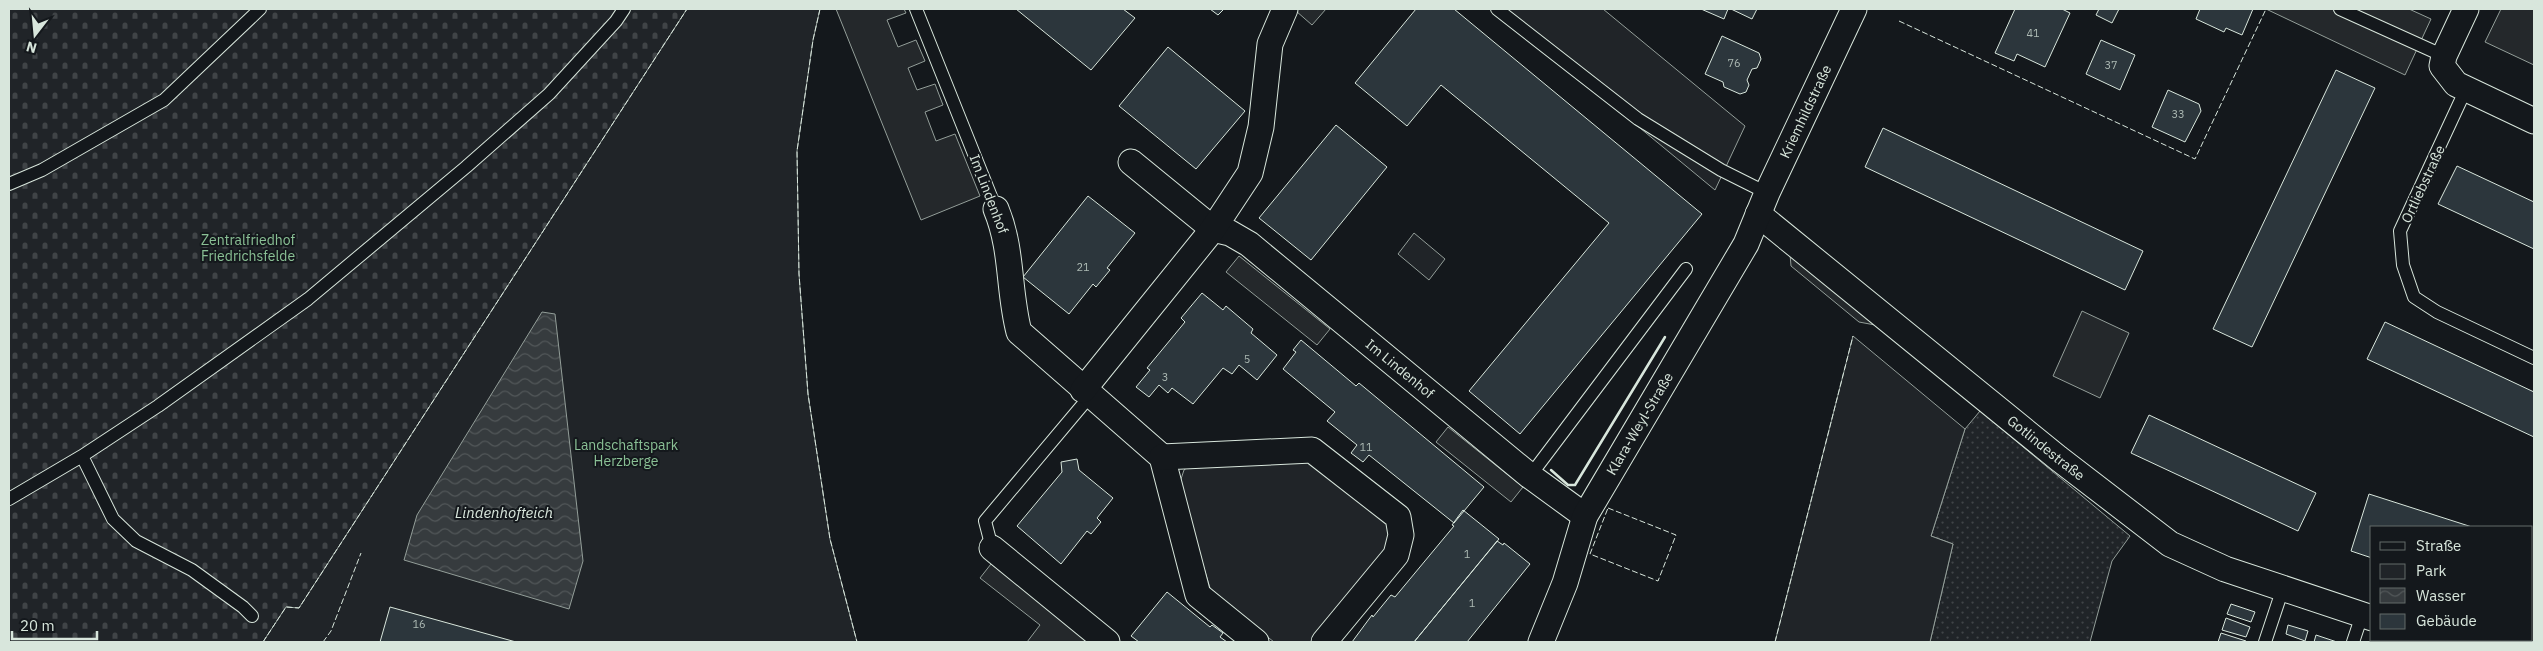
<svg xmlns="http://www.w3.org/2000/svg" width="2543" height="651" viewBox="0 0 2543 651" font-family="'IBM Plex Sans',sans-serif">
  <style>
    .grass { fill: url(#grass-dots); stroke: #939e99 }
    .cemetery { fill: url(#cemetery-stones); stroke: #939e99 }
    .park { fill: #202428; stroke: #939e99 }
    .parking { fill: #24282b; stroke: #939e99 }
    .water { fill: url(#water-waves); stroke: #939e99 }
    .building { fill: #2c363c; stroke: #d8e6dc }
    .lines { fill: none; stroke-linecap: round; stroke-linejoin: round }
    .service-casing { stroke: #d8e6dc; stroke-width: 14 }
    .minor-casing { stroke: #d8e6dc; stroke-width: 27 }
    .service { stroke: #14181c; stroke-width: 12 }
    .minor { stroke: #14181c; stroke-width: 25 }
    .fence { stroke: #d8e6dc; stroke-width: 1; stroke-dasharray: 6 2.5; stroke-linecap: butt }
    .wall { stroke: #d8e6dc; stroke-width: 2.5 }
    .labels { text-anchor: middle; stroke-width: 4; stroke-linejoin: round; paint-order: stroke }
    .number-label { font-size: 11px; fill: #adbab4 }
    .street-label { font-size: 14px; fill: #d8e6dc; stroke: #14181c }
    .park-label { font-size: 14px; fill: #8ac095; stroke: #14181c }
    .water-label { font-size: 15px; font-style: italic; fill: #d8e6dc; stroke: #14181c }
  </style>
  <defs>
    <pattern id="grass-dots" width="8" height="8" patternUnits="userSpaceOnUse" patternTransform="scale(1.25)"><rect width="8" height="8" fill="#202428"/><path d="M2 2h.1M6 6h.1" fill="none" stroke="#404447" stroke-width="1.8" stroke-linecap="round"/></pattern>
    <pattern id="cemetery-stones" width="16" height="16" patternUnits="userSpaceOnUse" patternTransform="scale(1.25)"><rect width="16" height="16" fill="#202428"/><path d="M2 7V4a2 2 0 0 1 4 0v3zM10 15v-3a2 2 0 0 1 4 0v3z" fill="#404447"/></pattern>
    <pattern id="water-waves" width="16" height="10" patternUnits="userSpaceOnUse" patternTransform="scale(1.25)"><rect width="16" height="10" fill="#363b3e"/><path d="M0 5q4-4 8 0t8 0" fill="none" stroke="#525759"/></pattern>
  </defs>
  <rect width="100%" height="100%" fill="#14181c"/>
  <!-- grass -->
  <path class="grass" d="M1980,411L2130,536L2112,561L2090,642H1930L1953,544L1931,536L1965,429Z"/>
  <!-- cemetery -->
  <path class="cemetery" d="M9,9H687L299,608L286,607L263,642H9Z"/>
  <!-- park -->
  <path class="park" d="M687,9H820L813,40L797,151L799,274L808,394L830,539L857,642H263L286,607L299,608Z
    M1496,9H1603L1745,126L1715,190Z
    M1414,233L1445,259L1429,280L1398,254Z
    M1853,336L1965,429L1931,536L1953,544L1930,642H1775Z
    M1303,458L1385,518L1392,543L1321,635L1311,642H1274L1217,597L1210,588L1179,485L1184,470L1189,466Z"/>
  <!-- parking -->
  <path class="parking" d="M836,9H904L906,13L887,20L898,47L916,40L925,61L908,68L917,90L935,84L943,105L925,112L936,141L955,134L980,196L921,220Z
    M1298,9H1326L1312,25L1296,11Z
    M2266,9H2409L2431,19L2405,75Z
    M2501,9H2534V65L2485,42Z
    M1790,254L1875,325L1859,322L1791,266Z
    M1239,256L1330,329L1317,345L1226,272Z
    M2082,311L2129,333L2100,398L2053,376Z
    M1448,427L1523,487L1511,502L1436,442Z
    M991,564L1090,642H1027L1040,625L980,578Z"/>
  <!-- water -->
  <path class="water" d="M542,312L555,314L583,561L569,609L404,560L417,515Z"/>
  <!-- building -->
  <path class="building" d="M1016,9H1123L1135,18L1091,70Z
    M1210,9H1224L1218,15Z
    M1416,9H1454L1702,214L1520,434L1469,391L1609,223L1441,85L1407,126L1355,83Z
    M1701,9H1728L1724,19Z
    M1731,9H1757L1752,19Z
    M2015,9H2062L2070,13L2045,67L2017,54L2014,61L1995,53Z
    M2099,9H2119L2112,23L2096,15Z
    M2200,9H2253L2242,35L2226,28L2224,32L2196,19Z
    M1722,36L1759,53L1761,59L1757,68L1752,69L1747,80L1749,85L1746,92L1740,94L1724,87L1723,82L1705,74Z
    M2101,40L2135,55L2120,90L2086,74Z
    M1168,47L1245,111L1196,169L1119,106Z
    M2336,70L2375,88L2252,347L2213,329Z
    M2168,90L2199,104L2201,111L2185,142L2152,127Z
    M1336,125L1387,167L1311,260L1259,218Z
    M1883,128L2143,251L2125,290L1865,167Z
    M2457,166L2534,202V249L2438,204Z
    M1088,196L1135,233L1107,268L1110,270L1096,287L1093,284L1069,314L1023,277Z
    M1202,293L1223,310L1226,306L1253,329L1251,333L1277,355L1257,380L1239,365L1232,374L1223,368L1193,404L1172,388L1168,393L1159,385L1149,397L1136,387L1150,370L1147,368L1185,322L1181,318Z
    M2385,322L2534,392V437L2367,359Z
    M1301,340L1356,386L1359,383L1484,487L1454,523L1369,455L1363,462L1351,453L1357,445L1327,421L1335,412L1283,369L1296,352L1293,350Z
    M2149,415L2316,493L2298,531L2131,453Z
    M1077,459L1079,470L1113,498L1097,518L1101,522L1091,534L1087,531L1061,564L1017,526L1062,472L1061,462Z
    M2369,494L2472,527H2372V558L2351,551Z
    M1463,510L1499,539L1414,642H1352L1372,615L1373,617L1391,595L1395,597L1454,526L1452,525Z
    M1497,541L1503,545L1504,543L1530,564L1467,642H1414Z
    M1167,592L1210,627L1212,625L1223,633L1220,637L1227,642H1139L1131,636Z
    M2231,604L2255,612L2251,622L2227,614Z
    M390,607L516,642H380Z
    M2226,618L2250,627L2246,637L2222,630Z
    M2288,625L2308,631L2305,641L2286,634Z
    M2221,633L2246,641L2245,642H2218Z
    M2316,635L2337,642H2314Z"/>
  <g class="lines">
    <!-- service casing -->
    <g class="service-casing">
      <path id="service" d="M916,9L996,209
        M1497,9L1638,119L1721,170L1767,193
        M2340,9L2444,56
        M2466,89L2400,231L2403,265L2414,297L2437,312L2534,358
        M9,184L42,170L164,100L260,9
        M82,456L113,519L136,541L192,570L243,607L252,616
        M1530,476L1686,269
        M9,499L82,456L158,406L308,299L466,167L549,94L616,21L624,9
        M992,548L985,521L1090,396
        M2265,642L2283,588
        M2353,642L2362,615"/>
    </g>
    <!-- minor casing -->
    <g class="minor-casing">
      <g id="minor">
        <path d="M2466,9L2444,56L2442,66L2456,84L2534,121"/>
        <path id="s1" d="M1131,162L1213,229L1230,233L1249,244L1530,476L1585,516"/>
        <path d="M996,209C1013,250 1008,290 1019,332L1162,457L1198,595L1256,642"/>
        <path id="s2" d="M1758,214L2058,458L2170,544L2225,569L2372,618"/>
        <path d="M1083,390L1213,229L1250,173L1261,127L1270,44L1285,9"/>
        <path d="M1162,457L1312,450L1398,517L1401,535L1396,555L1324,642"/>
        <path d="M992,548L1107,642"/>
        <path d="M2439,640L2447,642"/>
        <path id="s3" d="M1541,642L1565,583L1585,516L1746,244L1767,193L1854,9"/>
      </g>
    </g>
    <!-- service -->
    <use href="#service" class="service"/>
    <!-- minor -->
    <use href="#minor" class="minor"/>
    <!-- fence -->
    <path class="fence" d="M820,9L813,40L797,151L799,274L808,394L830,539L857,642
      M1899,21L2195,159L2266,9
      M1608,508L1676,535L1658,581L1590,554Z
      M263,642L286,607L299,608L687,9
      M323,642L331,631L361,553
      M1775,642L1853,336"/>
    <!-- wall -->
    <path class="wall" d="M1551,470L1568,485H1575L1665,337"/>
  </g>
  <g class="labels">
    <!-- number labels -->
    <g class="number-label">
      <text x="2033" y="37">41</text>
      <text x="1734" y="67">76</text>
      <text x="2111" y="69">37</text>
      <text x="2178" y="118">33</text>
      <text x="1083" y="271">21</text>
      <text x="1247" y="363">5</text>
      <text x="1165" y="381">3</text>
      <text x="1366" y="451">11</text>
      <text x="1467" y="558">1</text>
      <text x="1472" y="607">1</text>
      <text x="419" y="628">16</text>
    </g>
    <!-- street labels -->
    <g class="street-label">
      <text dy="5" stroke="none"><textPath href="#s3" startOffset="595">Kriemhildstraße</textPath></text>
      <text transform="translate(2423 184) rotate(-65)" y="5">Ortliebstraße</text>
      <text transform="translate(989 194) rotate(69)" y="5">Im Lindenhof</text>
      <text dy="5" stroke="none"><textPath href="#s1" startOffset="341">Im Lindenhof</textPath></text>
      <text dy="5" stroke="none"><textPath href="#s3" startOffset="241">Klara-Weyl-Straße</textPath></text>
      <text dy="5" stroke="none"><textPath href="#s2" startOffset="371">Gotlindestraße</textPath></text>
    </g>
    <!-- park labels -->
    <g class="park-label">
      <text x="248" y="245">Zentralfriedhof<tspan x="248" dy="16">Friedrichsfelde</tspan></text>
      <text x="626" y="450">Landschaftspark<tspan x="626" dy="16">Herzberge</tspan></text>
    </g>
    <!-- water labels -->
    <g class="water-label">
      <text x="504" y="518">Lindenhofteich</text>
    </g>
  </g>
  <!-- border -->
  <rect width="2543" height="651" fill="none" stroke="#d8e6dc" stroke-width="20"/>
  <!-- legend -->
  <rect x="2370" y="526" width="162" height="115" fill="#14181c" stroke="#626a69"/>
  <rect x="2380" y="542" width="25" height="8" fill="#14181c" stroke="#626a69"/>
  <text x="2416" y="551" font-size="15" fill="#d8e6dc">Straße</text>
  <rect x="2380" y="564" width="25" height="15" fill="#202428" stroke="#626a69"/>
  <text x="2416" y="576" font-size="15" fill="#d8e6dc">Park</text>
  <rect x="2380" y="588" width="25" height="15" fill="url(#water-waves)" stroke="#626a69"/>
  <text x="2416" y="601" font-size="15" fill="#d8e6dc">Wasser</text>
  <rect x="2380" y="614" width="25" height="15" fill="#2c363c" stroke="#626a69"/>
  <text x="2416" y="626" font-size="15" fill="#d8e6dc">Gebäude</text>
  <!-- north arrow -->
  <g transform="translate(35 35) rotate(196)" stroke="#14181c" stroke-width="4" paint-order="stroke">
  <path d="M0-4L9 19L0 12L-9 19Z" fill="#d8e6dc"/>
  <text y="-8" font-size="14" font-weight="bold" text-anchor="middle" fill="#d8e6dc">N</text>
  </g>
  <!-- scale -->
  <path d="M12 631v8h85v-8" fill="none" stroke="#d8e6dc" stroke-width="2.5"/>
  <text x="20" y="631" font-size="15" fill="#d8e6dc" stroke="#14181c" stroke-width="4" paint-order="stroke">20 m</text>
</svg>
